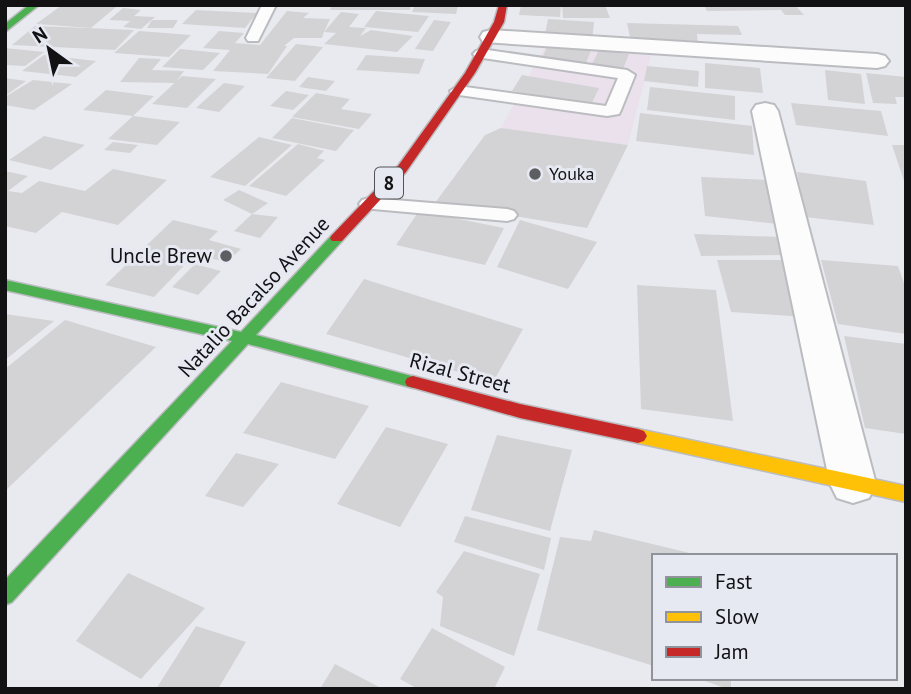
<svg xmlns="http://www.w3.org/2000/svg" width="911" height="694" viewBox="0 0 911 694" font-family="'PT Sans',sans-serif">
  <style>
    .commercial { fill: #eae1ec }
    .building { fill: #d3d3d6 }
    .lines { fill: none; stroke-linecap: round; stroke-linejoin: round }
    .lane-casing { stroke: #bbbcc0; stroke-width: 4 }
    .street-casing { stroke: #bbbcc0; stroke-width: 4 }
    .fast-casing { stroke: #bbbcc0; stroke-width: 3 }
    .slow-casing { stroke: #bbbcc0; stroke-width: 3 }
    .jam-casing { stroke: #bbbcc0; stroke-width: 3 }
    .lane { fill: #fcfcfd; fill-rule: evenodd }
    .street { fill: #fcfcfd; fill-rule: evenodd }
    .fast { fill: #4caf50; fill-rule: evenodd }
    .slow { fill: #ffc107; fill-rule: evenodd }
    .jam { fill: #c62828; fill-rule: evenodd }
    .poi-dot { fill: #5d5e61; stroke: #e6e9f2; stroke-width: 2.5 }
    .labels { text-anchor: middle; stroke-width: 6; stroke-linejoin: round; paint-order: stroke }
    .far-poi-label { font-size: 18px; fill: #121215; stroke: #e6e9f2; text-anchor: start }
    .shield { fill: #e6e9f2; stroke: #525257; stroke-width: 2 }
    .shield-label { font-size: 19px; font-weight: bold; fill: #121215 }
    .poi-label { font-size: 21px; fill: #121215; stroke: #e6e9f2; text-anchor: end }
    .street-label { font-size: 21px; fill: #121215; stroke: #e6e9f2 }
  </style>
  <rect width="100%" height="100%" fill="#e9eaef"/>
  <!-- commercial -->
  <path class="commercial" d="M546,44L652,52L628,145L501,128Z"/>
  <!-- building -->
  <path class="building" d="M62,5H89L116,7L91,28L36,24Z
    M332,5H411L410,10H330Z
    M415,5H458L456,14L412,12Z
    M521,5H561L560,17L519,15Z
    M562,5H605L610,18H563Z
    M704,5H795L804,15H785L781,10L707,11Z
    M123,8L141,10L134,16L155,17L141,29L123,27L130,21L109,20Z
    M196,10L257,13L245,28L182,24Z
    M287,11L309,13L303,18L330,19L324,32L341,12L359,14L349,27L366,28L360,36L371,30L413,36L397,52L324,44L336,33L324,32L322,38H294L284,46H287L268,74L213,71L230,50L203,48L219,31L244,33L235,43L260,45Z
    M376,11L429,16L418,32L364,27Z
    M548,19L594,22L592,42L544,39Z
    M152,20H178L173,28H147Z
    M434,20L451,22L433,51L415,49Z
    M627,23L738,26L742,35L697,34L698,45L631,42Z
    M35,26L87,28L134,30L115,50L12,45Z
    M139,31L191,35L169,57L114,53Z
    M296,44L323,47L295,81L266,78Z
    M548,45L591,50L586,63L542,58Z
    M5,48L44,52L25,66L5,65Z
    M180,49L220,53L203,70L162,67Z
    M599,50L629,54L623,69L592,64Z
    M44,55L96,61L76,77L22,71Z
    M366,55L425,59L419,74L356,70Z
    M139,58L161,59L152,70L184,71L175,83L120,82Z
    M705,63L760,68L763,93L705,88Z
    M647,66L699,71L698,87L644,81Z
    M825,70L861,74L865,104L828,100Z
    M866,73L906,77V97H895L897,104L873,103Z
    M522,75L599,88L591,105L512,91Z
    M182,76L216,79L187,108L152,104Z
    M308,77L335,81L326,91L299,87Z
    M5,78L26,81L5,96Z
    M33,80L72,84L34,110L5,105V97Z
    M224,83L245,86L219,112L196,108Z
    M650,87L735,96V120L647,110Z
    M106,90L154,96L133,116L83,110Z
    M286,91L309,95L293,110L270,106Z
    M316,93L350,99L341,109L372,114L359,129L292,117Z
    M791,103L881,111L888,136L796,125Z
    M640,113L752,126L754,155L636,141Z
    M133,116L180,122L157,145L108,139Z
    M292,118L354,130L336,151L272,138Z
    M501,128L628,145L587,228L435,203L485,135Z
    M44,136L85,145L51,170L9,160Z
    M259,137L292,145L245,186L210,177Z
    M113,142L138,145L130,153L104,150Z
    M298,144L324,151L317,158L325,160L286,196L249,186Z
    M892,145H906V184H905Z
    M113,169L167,180L118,225L62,212L36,233L5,226V171L28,176L8,191L22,193L39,181L85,191Z
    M797,172L866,181L874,225L805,217Z
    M701,177L767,180L778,224L705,216Z
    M239,190L268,203L252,214L223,200Z
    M419,211L504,228L485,265L396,245Z
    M252,214L278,217L260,238L234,231Z
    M173,220L218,231L209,240L241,249L227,262L194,255L154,297L105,285Z
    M520,220L597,242L568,289L497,267Z
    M694,234L782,237L786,255L701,256Z
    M717,260H787L805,317L731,312Z
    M821,260L898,266L906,289V334L838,324Z
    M195,264L221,271L198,295L172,287Z
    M364,279L523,329L493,382L326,334Z
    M637,285L716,290L733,421L641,409Z
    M5,314L54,321L5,360Z
    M65,320L156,347L5,491V369Z
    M844,336L906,344V434L865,428Z
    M281,382L369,406L335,459L243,433Z
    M386,427L448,444L400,527L337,504Z
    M497,435L572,450L550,531L471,510Z
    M236,453L279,464L243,507L205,496Z
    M465,516L551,538L544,570L454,542Z
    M594,530L698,555L654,556V666L537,630L560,537L591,541Z
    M464,551L540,574L514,656L440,626L443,597L436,592Z
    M128,573L205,608L141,679L76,641Z
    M196,626L246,642L218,689H156Z
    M432,628L505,667L494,689H418L400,679Z
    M335,664L383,689H320Z
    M696,678H731V689H728Z"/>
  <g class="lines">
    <!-- lane casing -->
    <g class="lane-casing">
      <path id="lane" d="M262,5H276L258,41H248L246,38Z
        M481,49L627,70L635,75L621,110L619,114L607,116L452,94L450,91L458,86L606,106L618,78L476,57L473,54L476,51Z
        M369,198L507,209L514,211L517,215L514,219L507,221L362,208L359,204L362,200Z"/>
    </g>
    <!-- street casing -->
    <g class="street-casing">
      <path id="street" d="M491,30L877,54L885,56L889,61L885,66L877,68L483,42L480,37L483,32Z
        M765,103L774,105L778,111L876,484L869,498L853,503L837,498L830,484L752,111L756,105Z"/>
    </g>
    <!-- fast casing -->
    <g class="fast-casing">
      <path id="fast" d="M29,5H39L5,32V24Z
        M337,234L342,235L344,238L342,241L256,335L419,378L421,382L419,386L413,388L248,344L12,602L5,605V580L232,341L5,290V280L241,332L332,235Z"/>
    </g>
    <!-- slow casing -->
    <g class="slow-casing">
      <path id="slow" d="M638,429L906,486V502L638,443L632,441L629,436L632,431Z"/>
    </g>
    <!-- jam casing -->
    <g class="jam-casing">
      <path id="jam" d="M499,5H507L504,22L475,73L406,172L342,241H332L330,238L332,235L398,166L465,73L494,22Z
        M413,376L520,404L638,429L644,431L647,436L644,441L638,443L520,418L407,386L405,382L407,378Z"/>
    </g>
    <!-- lane -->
    <use href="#lane" class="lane"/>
    <!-- street -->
    <use href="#street" class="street"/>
    <!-- fast -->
    <use href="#fast" class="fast"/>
    <!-- slow -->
    <use href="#slow" class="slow"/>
    <!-- jam -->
    <use href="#jam" class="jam"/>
  </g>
  <!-- markers -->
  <g class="poi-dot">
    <circle cx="535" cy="174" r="7"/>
    <circle cx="226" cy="256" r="7"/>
  </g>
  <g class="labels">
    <!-- far-poi labels -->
    <g class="far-poi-label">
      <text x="549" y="180">Youka</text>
    </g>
    <!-- shield labels -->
    <rect class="shield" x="375" y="167.5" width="28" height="31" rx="5"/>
    <g class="shield-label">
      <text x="389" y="190">8</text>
    </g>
    <!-- poi labels -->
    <g class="poi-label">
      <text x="212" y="263">Uncle Brew</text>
    </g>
    <!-- street labels -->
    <g class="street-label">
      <text transform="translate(254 297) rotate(-47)" y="7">Natalio Bacalso Avenue</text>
      <text transform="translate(460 373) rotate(15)" y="7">Rizal Street</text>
    </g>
  </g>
  <!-- border -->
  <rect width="911" height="694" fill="none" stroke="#121215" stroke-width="14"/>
  <!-- legend -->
  <rect x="652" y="554" width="245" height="126" fill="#e6e9f2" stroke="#91939a" stroke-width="2"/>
  <rect x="666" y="577" width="35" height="10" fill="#4caf50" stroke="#91939a" stroke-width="2"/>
  <text x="715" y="589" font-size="21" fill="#121215">Fast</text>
  <rect x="666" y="612" width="35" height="10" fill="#ffc107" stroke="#91939a" stroke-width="2"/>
  <text x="715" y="624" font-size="21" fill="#121215">Slow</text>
  <rect x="666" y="647" width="35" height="10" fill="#c62828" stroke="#91939a" stroke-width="2"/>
  <text x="715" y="659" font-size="21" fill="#121215">Jam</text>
  <!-- north arrow -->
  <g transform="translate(49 49) rotate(327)" stroke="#e6e9f2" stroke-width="5" paint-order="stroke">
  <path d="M0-5L12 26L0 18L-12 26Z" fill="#121215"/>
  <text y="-10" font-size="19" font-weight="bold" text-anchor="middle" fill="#121215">N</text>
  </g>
</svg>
